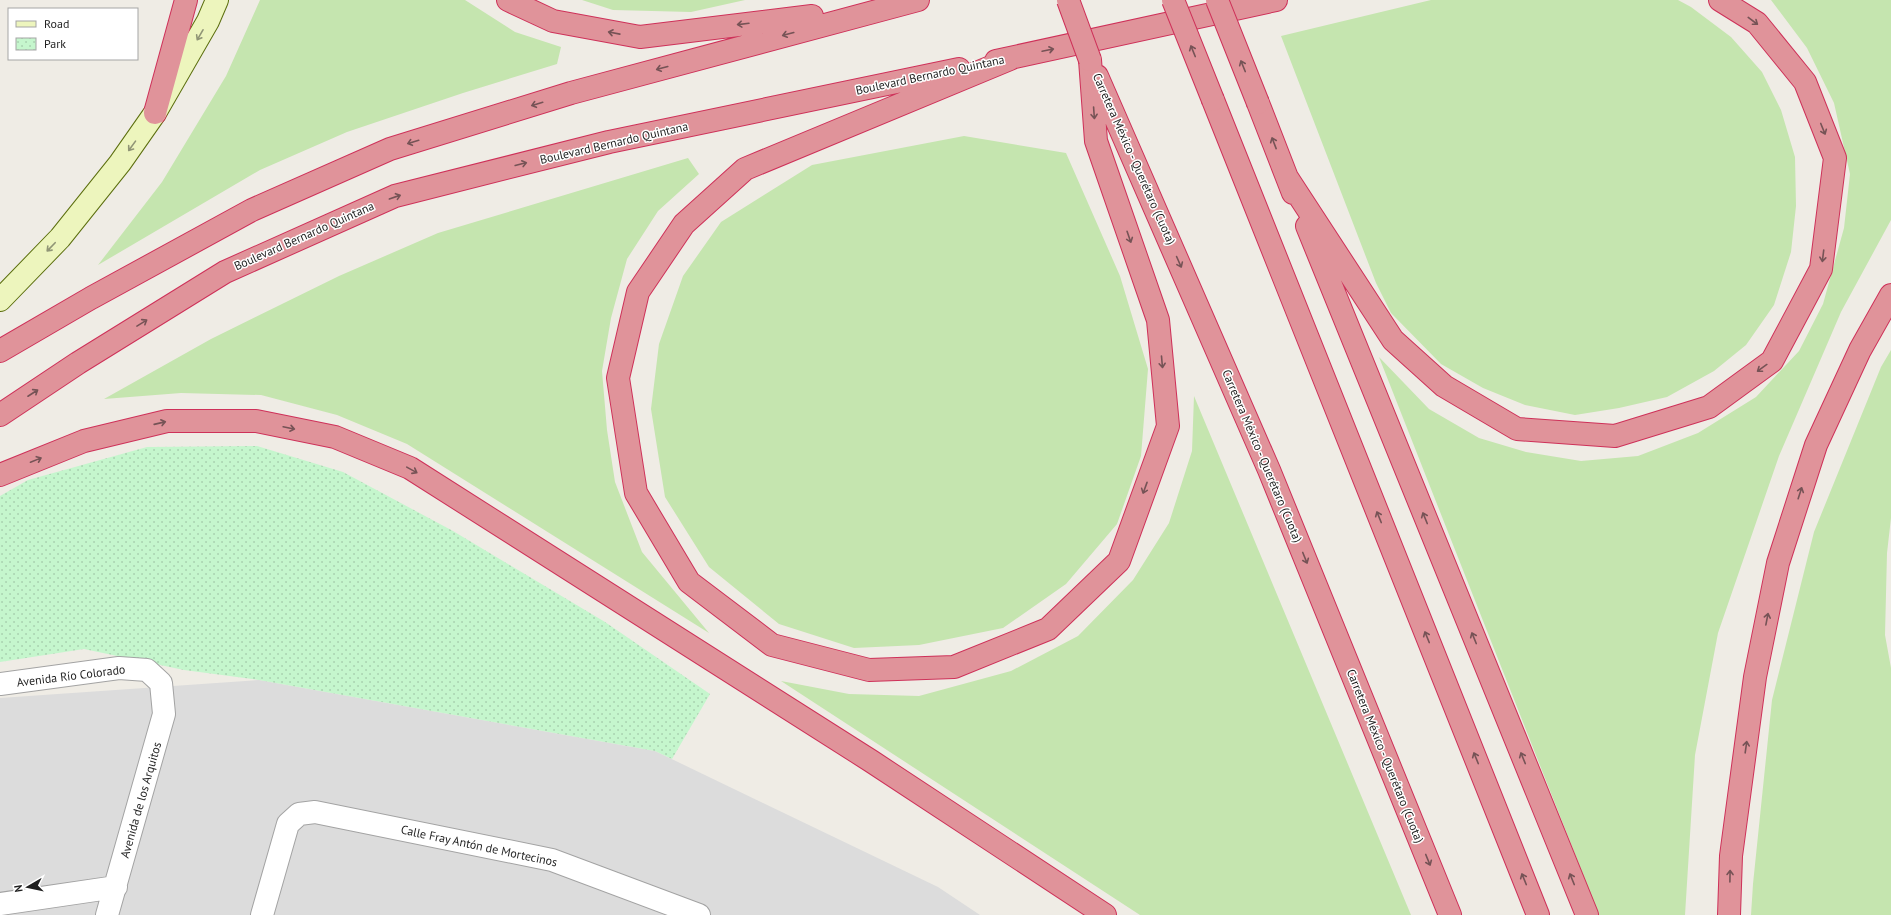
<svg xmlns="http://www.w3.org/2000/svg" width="1891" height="915" viewBox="0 0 1891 915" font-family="'PT Sans',sans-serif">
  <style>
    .residential { fill: #dcdcdc }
    .grass { fill: #c5e5af }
    .park { fill: url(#park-dots) }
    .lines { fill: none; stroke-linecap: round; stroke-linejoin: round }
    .street-casing { stroke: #a3a3a3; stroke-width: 24 }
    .secondary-casing { stroke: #5b6e0d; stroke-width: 24 }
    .highway-casing { stroke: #ce3159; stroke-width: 24 }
    .street { stroke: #fff; stroke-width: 22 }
    .secondary { stroke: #edf5bd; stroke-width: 22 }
    .highway { stroke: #e0939a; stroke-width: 22 }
    .highway-bridge-casing { stroke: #ce3159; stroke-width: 24; stroke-linecap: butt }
    .highway-bridge { stroke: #e0939a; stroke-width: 22 }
    .oneway { stroke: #765356 }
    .oneway2 { stroke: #909576 }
    .labels { text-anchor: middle; stroke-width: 3; stroke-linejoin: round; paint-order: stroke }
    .street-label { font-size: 12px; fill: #1f1f1f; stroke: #fff }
  </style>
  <defs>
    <pattern id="park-dots" width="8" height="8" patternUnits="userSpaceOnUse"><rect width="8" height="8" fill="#c5f6cd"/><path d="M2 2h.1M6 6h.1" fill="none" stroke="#a9d2b0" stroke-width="1.8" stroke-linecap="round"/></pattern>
  </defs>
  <rect width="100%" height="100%" fill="#efece5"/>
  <!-- residential -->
  <path class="residential" d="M259,680L655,751L938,887L980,915H0V698Z"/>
  <!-- grass -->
  <path class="grass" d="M260,0H465L515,32L561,47L557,64L463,93L347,132L260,170L98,265L162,182L226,76Z
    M582,0H745L691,12L613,10Z
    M1431,0H1678L1691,7L1731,37L1762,72L1781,110L1795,157L1796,206L1791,252L1774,305L1746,345L1714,371L1667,397L1619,408L1575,415L1525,405L1483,388L1441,364L1391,313L1376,283L1281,36Z
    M1771,0H1891V220L1841,312L1779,456L1718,633L1695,755L1685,915H1599L1379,357L1429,409L1479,438L1526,452L1581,461L1638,456L1698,433L1756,397L1799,351L1823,304L1844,228L1850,174L1834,103L1807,48Z
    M964,136L1066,153L1120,276L1148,369L1141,456L1117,524L1066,584L1003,628L919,645L854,648L779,624L709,567L665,497L651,409L659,344L683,276L721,222L812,165Z
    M688,158L699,174L658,211L627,259L611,318L602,371L607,430L615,482L642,552L709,633L407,444L337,415L261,395L181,393L104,399L211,339L339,276L438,233Z
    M1891,350V518L1887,553L1885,635L1891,668V915H1751L1753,884L1772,700L1814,532L1881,367Z
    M1194,396L1411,915H1140L781,681L849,694L919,696L1011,671L1078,636L1133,580L1169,523L1192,451Z"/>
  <!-- park -->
  <path class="park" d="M257,446L343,472L453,531L605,622L710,694L672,759L655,751L259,680L184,670L84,649L0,662V496L28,480L147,447Z"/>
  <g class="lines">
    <!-- street casing -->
    <g class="street-casing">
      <path id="street" d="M0,684L119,668L147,670L161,683L164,714L107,915
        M0,904L116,887
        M262,915L288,824L299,814L315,812L552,860L699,915"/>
    </g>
    <!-- secondary casing -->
    <g class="secondary-casing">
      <path id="secondary" d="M0,300L60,238L120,163L155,113L208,21L217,0"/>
    </g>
    <!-- highway casing -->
    <g class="highway-casing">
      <path id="highway" d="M508,0L553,21L640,37L812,16
        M1010,59L745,169L684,224L638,292L618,378L636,493L689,582L772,645L869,670L954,667L1048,629L1119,561L1168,426L1158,320L1096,141L1090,60
        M996,61L1276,0
        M1097,76L1269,470L1450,915
        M1213,100L1538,915
        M1258,103L1293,193
        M155,113L186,0
        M1288,179L1393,340L1444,386L1517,429L1615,436L1709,407L1772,361L1821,269L1835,158L1805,82L1757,23L1720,0
        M1307,226L1587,915
        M0,351L91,298L252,210L390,149L571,93L918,0
        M0,415L78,363L225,272L395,196L609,142L959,69
        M0,475L84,441L167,421H256L335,437L410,468L871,761L1105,915
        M1729,915L1731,856L1755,677L1778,563L1816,445L1860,350L1891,295"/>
    </g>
    <!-- street -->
    <use href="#street" class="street"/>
    <!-- secondary -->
    <use href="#secondary" class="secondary"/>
    <!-- highway -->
    <use href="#highway" class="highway"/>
    <!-- highway-bridge casing -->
    <g class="highway-bridge-casing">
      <path id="highway-bridge" d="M1068,0L1090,60
        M1173,0L1213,100
        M1217,0L1258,103"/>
    </g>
    <!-- highway-bridge -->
    <use href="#highway-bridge" class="highway-bridge"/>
  </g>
  <!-- one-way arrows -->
  <defs><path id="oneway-shaft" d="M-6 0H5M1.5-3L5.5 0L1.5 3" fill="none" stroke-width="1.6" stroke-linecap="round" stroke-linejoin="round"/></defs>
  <g class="oneway">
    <use href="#oneway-shaft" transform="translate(1753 21) rotate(37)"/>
    <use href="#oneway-shaft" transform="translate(743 24) rotate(173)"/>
    <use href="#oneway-shaft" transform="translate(614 33) rotate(-169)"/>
    <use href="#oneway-shaft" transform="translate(788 34) rotate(165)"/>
    <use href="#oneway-shaft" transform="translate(1048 50) rotate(-12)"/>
    <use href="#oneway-shaft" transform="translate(1193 51) rotate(-112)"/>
    <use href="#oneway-shaft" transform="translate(1243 66) rotate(-112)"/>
    <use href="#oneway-shaft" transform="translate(662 68) rotate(165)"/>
    <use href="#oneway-shaft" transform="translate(537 104) rotate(163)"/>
    <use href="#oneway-shaft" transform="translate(1094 113) rotate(86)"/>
    <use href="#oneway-shaft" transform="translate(1823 129) rotate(68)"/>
    <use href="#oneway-shaft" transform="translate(413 142) rotate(163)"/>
    <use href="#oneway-shaft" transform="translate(1274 143) rotate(-111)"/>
    <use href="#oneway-shaft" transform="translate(521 164) rotate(-14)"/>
    <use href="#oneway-shaft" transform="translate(395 197) rotate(-19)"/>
    <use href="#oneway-shaft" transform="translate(1129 237) rotate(71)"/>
    <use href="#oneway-shaft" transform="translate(1823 256) rotate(97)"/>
    <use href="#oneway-shaft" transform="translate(1179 262) rotate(66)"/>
    <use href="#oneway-shaft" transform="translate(142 323) rotate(-32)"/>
    <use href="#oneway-shaft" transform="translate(1162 362) rotate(85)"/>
    <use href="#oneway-shaft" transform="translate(1762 368) rotate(144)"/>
    <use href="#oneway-shaft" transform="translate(33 393) rotate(-33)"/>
    <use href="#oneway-shaft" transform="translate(160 423) rotate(-13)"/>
    <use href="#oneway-shaft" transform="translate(289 428) rotate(12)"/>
    <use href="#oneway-shaft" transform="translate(36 460) rotate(-22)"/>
    <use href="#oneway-shaft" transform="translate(412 470) rotate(29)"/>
    <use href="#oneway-shaft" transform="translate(1145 488) rotate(110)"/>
    <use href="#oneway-shaft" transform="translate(1800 493) rotate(-72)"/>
    <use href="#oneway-shaft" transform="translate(1379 517) rotate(-112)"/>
    <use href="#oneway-shaft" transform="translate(1425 518) rotate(-112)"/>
    <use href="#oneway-shaft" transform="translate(1305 558) rotate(68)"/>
    <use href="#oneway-shaft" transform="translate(1767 619) rotate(-79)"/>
    <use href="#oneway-shaft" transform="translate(1427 637) rotate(-112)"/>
    <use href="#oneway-shaft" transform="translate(1474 638) rotate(-112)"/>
    <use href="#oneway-shaft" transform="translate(1746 747) rotate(-82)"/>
    <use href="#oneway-shaft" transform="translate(1476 758) rotate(-112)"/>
    <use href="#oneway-shaft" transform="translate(1523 758) rotate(-112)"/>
    <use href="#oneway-shaft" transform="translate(1428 860) rotate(68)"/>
    <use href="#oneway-shaft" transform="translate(1730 876) rotate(-89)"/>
    <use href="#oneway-shaft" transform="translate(1524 879) rotate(-112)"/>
    <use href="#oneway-shaft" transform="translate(1572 879) rotate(-112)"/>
  </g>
  <g class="oneway2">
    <use href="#oneway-shaft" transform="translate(200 35) rotate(120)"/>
    <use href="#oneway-shaft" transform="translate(132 146) rotate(126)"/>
    <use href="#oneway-shaft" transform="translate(51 247) rotate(134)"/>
  </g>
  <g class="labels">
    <!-- street labels -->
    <g class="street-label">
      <text transform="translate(930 75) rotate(-12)" y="4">Boulevard Bernardo Quintana</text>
      <text transform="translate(614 143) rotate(-13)" y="4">Boulevard Bernardo Quintana</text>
      <text transform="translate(1134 159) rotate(66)" y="4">Carretera México - Querétaro (Cuota)</text>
      <text transform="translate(304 236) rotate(-24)" y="4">Boulevard Bernardo Quintana</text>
      <text transform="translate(1262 456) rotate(67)" y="4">Carretera México - Querétaro (Cuota)</text>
      <text transform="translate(71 676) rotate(-7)" y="4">Avenida Río Colorado</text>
      <text transform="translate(1385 756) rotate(68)" y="4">Carretera México - Querétaro (Cuota)</text>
      <text transform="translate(141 800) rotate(-74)" y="4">Avenida de los Arquitos</text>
      <text transform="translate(479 846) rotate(12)" y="4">Calle Fray Antón de Mortecinos</text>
    </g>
  </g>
  <!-- legend -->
  <rect x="8" y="8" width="130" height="52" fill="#ffffff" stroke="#a5a5a5"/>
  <rect x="16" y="21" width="20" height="6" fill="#edf5bd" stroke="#a5a5a5"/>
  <text x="44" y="28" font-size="12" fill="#1f1f1f">Road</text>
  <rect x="16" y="38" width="20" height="12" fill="url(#park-dots)" stroke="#a5a5a5"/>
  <text x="44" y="48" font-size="12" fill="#1f1f1f">Park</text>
  <!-- north arrow -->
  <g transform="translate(28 887) rotate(261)" stroke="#ffffff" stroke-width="3" paint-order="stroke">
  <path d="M0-3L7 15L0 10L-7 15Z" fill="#1f1f1f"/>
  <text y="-6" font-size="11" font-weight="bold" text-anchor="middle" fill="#1f1f1f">N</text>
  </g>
</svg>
